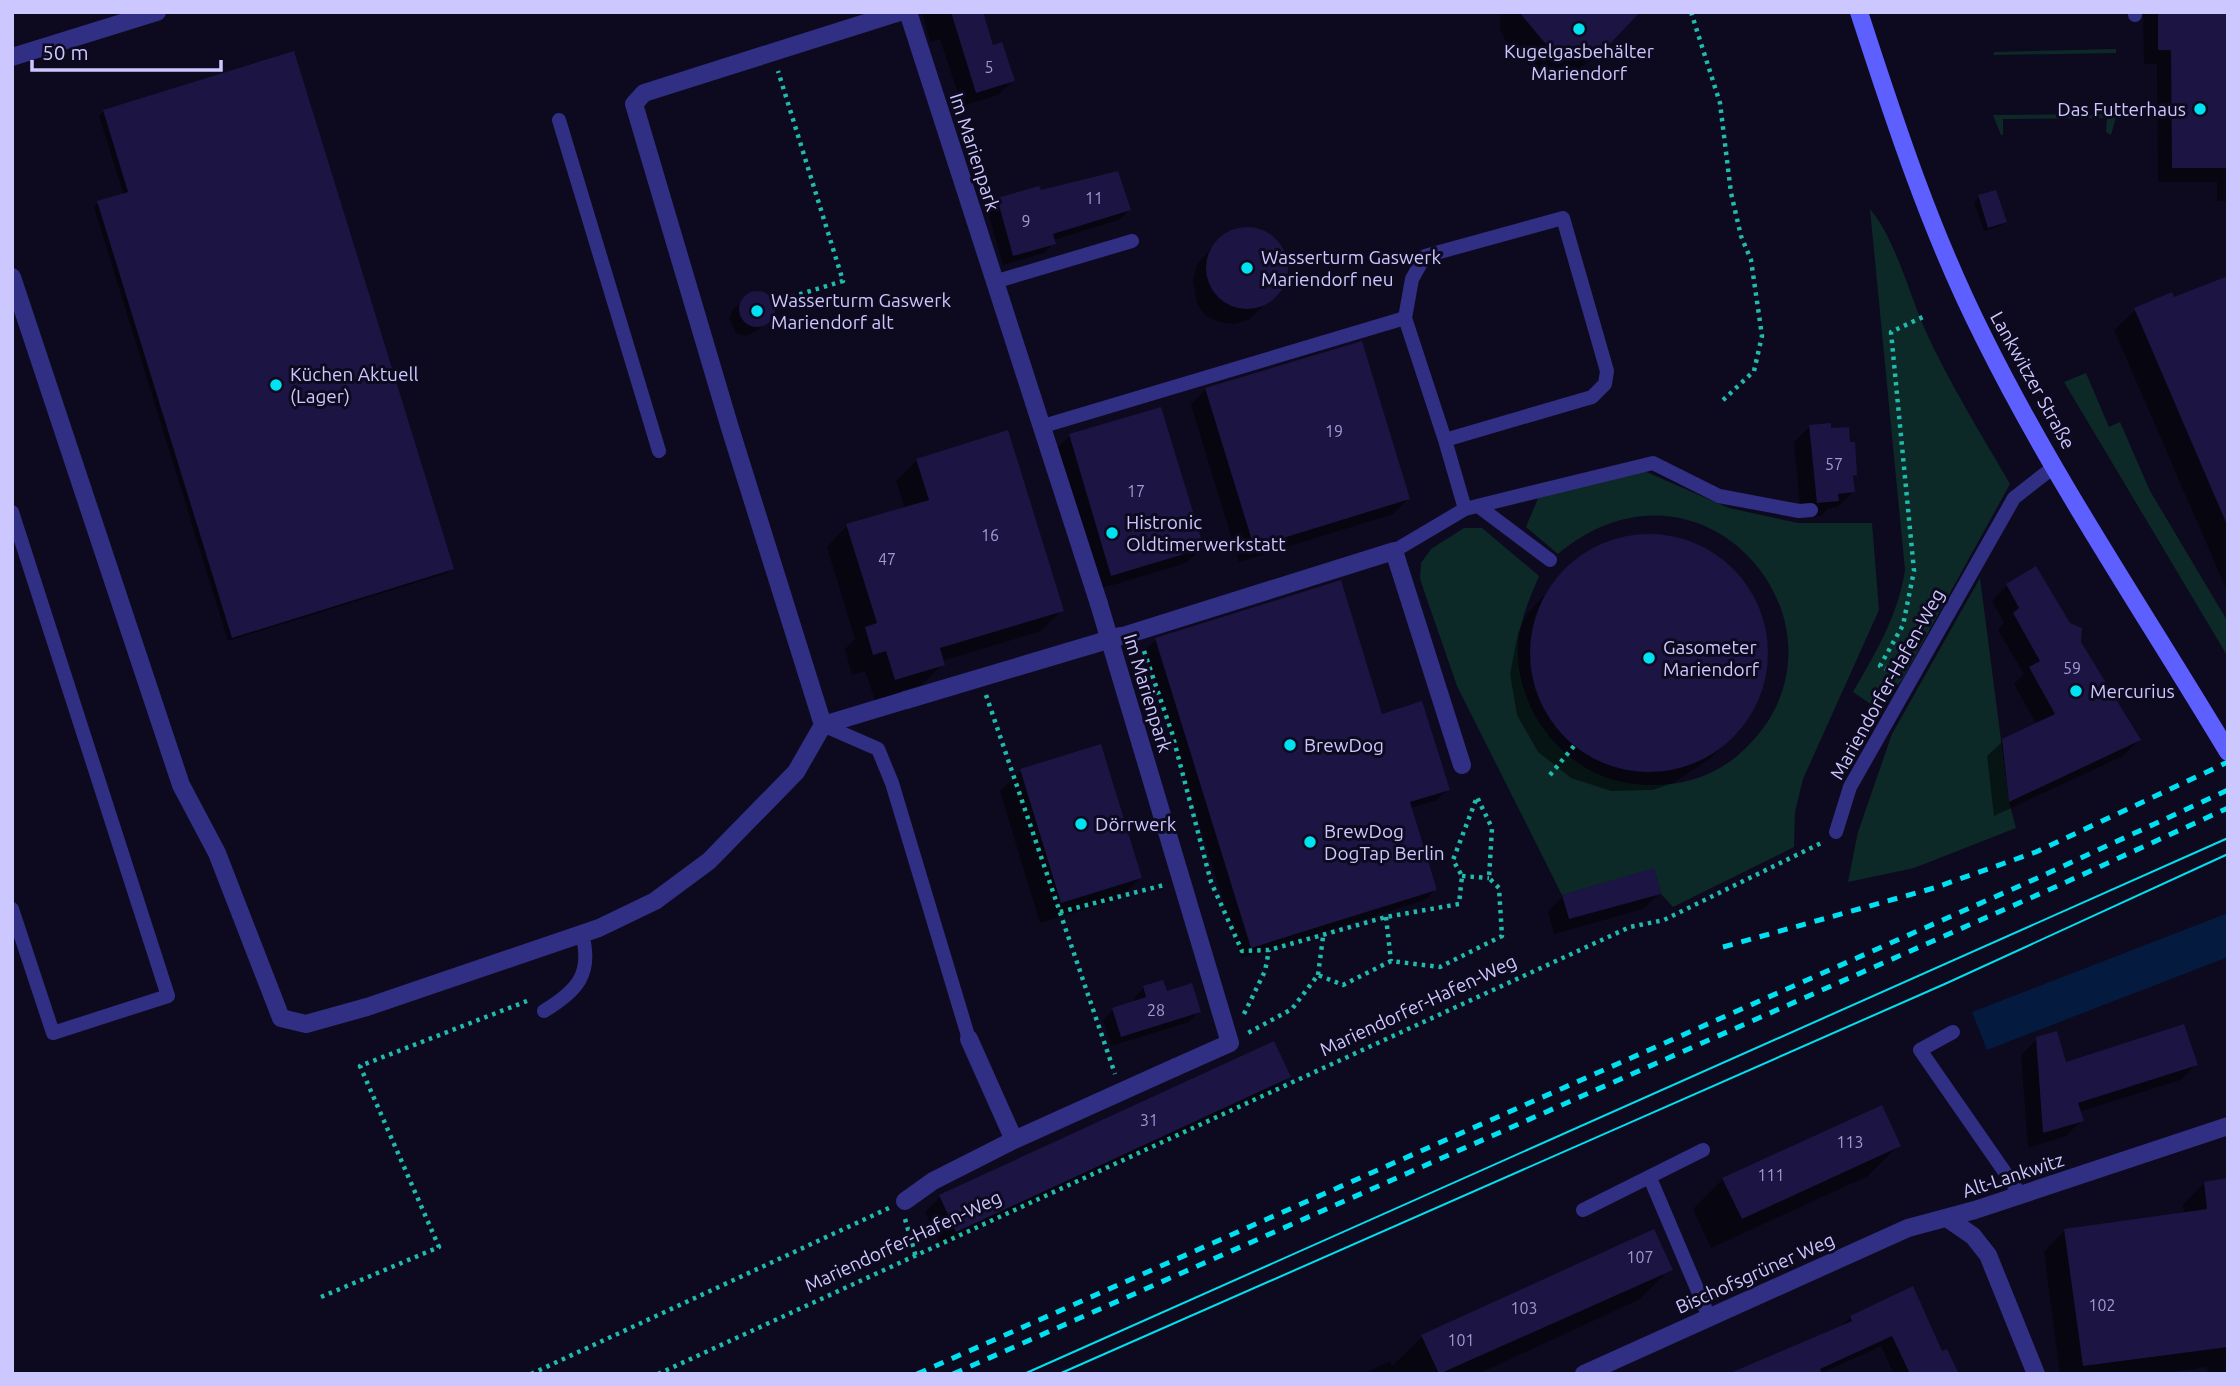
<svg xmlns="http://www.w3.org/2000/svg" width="2240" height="1386" viewBox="0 0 2240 1386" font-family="Ubuntu,sans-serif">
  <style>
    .green { fill: #0c2927 }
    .water { fill: #041a3e }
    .shadow { fill: #0007 }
    .building { fill: #1c1442 }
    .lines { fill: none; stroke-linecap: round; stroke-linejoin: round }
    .path { stroke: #20bbad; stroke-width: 4.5; stroke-dasharray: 3.5 5; stroke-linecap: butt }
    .service { stroke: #302f83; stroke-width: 14 }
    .pedestrian { stroke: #302f83; stroke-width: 18 }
    .minor { stroke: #302f83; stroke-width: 18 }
    .secondary { stroke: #5e5fff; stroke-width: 18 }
    .tram { stroke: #00e1f2; stroke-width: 2 }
    .rail { stroke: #00e1f2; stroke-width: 5; stroke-dasharray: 10 9; stroke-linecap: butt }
    .poi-dot { fill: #00e1f2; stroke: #0d0a1f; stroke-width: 2.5 }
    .labels { text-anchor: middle; stroke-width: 6; stroke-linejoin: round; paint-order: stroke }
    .number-label { font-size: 16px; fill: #a09ad0 }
    .poi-label { font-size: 19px; fill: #ccc7ff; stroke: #0d0a1f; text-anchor: start }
    .street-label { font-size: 19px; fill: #ccc7ff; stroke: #0d0a1f }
  </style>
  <rect width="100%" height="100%" fill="#0d0a1f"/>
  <!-- green -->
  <path class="green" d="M2116,49V53L1994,55V52Z
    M2117,114L2111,135L2106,132L2107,118L2003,119V135H2001L1993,115Z
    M1870,209C1896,240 1909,294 1926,332C1950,384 1981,434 2010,484L1902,680L1878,709L1853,692C1876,652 1898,616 1905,570Z
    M2086,373L2109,427L2120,422L2150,491L2228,622V657L2064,382Z
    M1644,471L1729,508L1798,523H1872L1879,610L1803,779L1795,812L1794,847L1673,907L1661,894L1654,869L1562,895L1457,686L1420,579L1421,563L1431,549L1464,528H1482L1539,576C1531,595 1522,615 1519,636C1510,700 1558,769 1622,782C1662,790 1705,783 1737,756C1875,639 1708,429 1558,554L1526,527L1539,496Z
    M1980,578L2009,802L2016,828L1914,868L1848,882L1858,832L1892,734Z"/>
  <!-- water -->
  <path class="water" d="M2228,913V957L1987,1050L1972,1012Z"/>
  <!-- shadow -->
  <path class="shadow" d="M922,12H981L991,47L1013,80L998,95L962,106L940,39L930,42Z
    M1500,12H1633L1619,35L1597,57L1574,71L1561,73L1535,69L1513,54L1500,30Z
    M2143,12H2228V201H2217V182H2158L2157,64H2144Z
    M104,111L452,569L447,573L228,641L94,207L98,203L124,195L99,116Z
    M1039,192L1129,210L1119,220L1053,240L1054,243L1044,253L1003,265L987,209L997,199Z
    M1979,197L2005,221L2000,226L1984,231L1974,202Z
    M1241,229L1268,235L1277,244L1284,256L1285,274L1278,292L1250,319L1235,324L1219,322L1205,315L1197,304L1193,280L1197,265L1206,254L1222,237Z
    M2228,278V593L2114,330L2135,310L2171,294L2173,299Z
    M755,292L766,294L773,303L770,319L760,329L745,336L736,333L729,318L734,308Z
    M1206,389L1408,499L1393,514L1239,562L1191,405Z
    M1810,426L1830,430L1856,475L1852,479L1853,492L1837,507L1829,508L1821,516L1801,517L1794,442Z
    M1070,436L1202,548L1186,563L1096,590L1054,451Z
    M917,460L1062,610L1041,631L942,661L943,664L922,685L875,700L865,671L852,675L845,649L855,639L827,547L847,526L905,509L896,481Z
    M1655,536L1696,545L1714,555L1744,585L1762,623L1766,664L1755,705L1730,739L1708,760L1673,783L1653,790L1611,791L1571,778L1538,752L1517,715L1510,674L1518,633L1527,614L1576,561L1613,541Z
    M2007,585L2080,642L2139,740L2123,756L1994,816L1987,756L2003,741L2037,725L2014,684L2024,674L1998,630L2004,623L1992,601Z
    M1156,640L1381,716L1448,789L1437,800L1410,808L1435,890L1425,900L1241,958L1145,650Z
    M1021,771L1140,878L1119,899L1040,923L1000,791Z
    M1659,894L1643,909L1554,934L1548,912L1563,896Z
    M1144,988L1166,993L1199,1011L1189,1022L1111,1046L1103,1020L1113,1010L1135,1003L1134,998Z
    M2037,1039L2065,1064L2196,1065L2180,1080L2079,1112L2082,1120L2066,1136L2028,1148L2021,1055Z
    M1289,1077L1273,1092L941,1246L925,1212L940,1197Z
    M1898,1146L1868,1176L1711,1248L1693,1209L1723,1179Z
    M2228,1180V1374H2208L2207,1367L2158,1374H2060L2044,1252L2065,1230L2184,1214L2183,1205L2204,1183Z
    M1670,1269L1640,1299L1478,1374H1363L1390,1361L1392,1366L1422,1337Z
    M1851,1317L1941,1353L1957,1374H1894L1881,1346L1820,1374H1729L1841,1327Z"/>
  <!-- building -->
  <path class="building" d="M951,12H983L993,45L1002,42L1015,81L976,93Z
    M1519,12H1640L1609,45L1583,53L1556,49L1544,42Z
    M2158,12H2228V168H2172L2171,50H2158Z
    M294,51L454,569L232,638L97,201L128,192L103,110Z
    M1118,171L1131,210L1053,234L1056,244L1013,256L997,198L1039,186L1041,190Z
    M1996,190L2007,222L1988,228L1978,195Z
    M1206 268a41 41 0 1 1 82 0a41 41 0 1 1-82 0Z
    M2228,276V527L2134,308L2172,292L2174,297Z
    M739 309a18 18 0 1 1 36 0a18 18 0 1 1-36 0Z
    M1362,341L1410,499L1254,547L1205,388Z
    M1161,407L1204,548L1111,576L1069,434Z
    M1831,423V428L1849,427L1850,442H1855L1857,475L1853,476L1855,492L1838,494L1839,501L1817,503L1809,425Z
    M1008,430L1064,611L940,648L945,665L895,680L886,651L873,655L865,627L877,623L846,524L929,500L916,459Z
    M1530 653a119 119 0 1 1 238 0a119 119 0 1 1-238 0Z
    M2036,566L2070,623L2082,628L2081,642L2141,740L2009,802L2002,739L2055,714L2029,667L2040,661L2013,613L2019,608L2006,584Z
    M1341,580L1382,714L1422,701L1450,790L1410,802L1437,890L1251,948L1155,638Z
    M1101,744L1142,878L1061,903L1020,769Z
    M1654,868L1661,894L1569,919L1562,895Z
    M1163,980L1167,991L1192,983L1201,1012L1121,1037L1112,1008L1146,997L1143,986Z
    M2184,1024L2198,1065L2078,1103L2084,1121L2043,1133L2036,1037L2057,1031L2066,1062Z
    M1274,1041L1291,1077L956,1232L939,1195Z
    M1882,1105L1901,1146L1742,1219L1722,1178Z
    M2228,1178V1347L2083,1366L2064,1229L2207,1209L2204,1182Z
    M1654,1229L1673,1270L1439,1374L1421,1335Z
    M1913,1286L1942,1351L1947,1349L1959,1374H1910L1892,1336L1820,1369L1822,1374H1728L1852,1321L1850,1316Z"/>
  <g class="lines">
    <!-- path -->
    <path class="path" d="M1691,12L1720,103L1731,193L1741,236L1751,260L1762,336L1754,371L1720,403
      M775,302L843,281L778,71
      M1144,651L1172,733L1211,882L1242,951L1269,950L1386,917L1459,904L1462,876L1453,860L1477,797L1492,828L1489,878L1499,888L1502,936L1440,967L1391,961L1343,985L1318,975L1292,1009L1246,1034
      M1896,673L1880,666L1903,625L1914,571L1891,332L1927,315
      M986,695L1115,1074
      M1550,775L1574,746
      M1462,876L1489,878
      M1060,912L1164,885
      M1386,917L1391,961
      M1318,975L1323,937
      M1244,1014L1265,971L1269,950
      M905,1219L916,1257
      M321,1297L439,1247L360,1066L527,1001
      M531,1374L889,1208
      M658,1374L1630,927L1664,920L1821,843"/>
    <!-- service -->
    <path class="service" d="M2135,12V15
      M559,120L659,451
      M994,282L1132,241
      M1040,427L1405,318L1412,279L1425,256L1563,218L1607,371L1605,384L1592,397L1445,440L1405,318
      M1478,506L1550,560
      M1465,509L1653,463L1719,496L1799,511L1811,510
      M12,512L168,996L53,1033L12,909
      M1394,551L1465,509L1445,440
      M823,725L878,749L892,783L969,1039
      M1836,832L1850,787L2014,498L2055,466
      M544,1011C577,991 593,974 582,934
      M1953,1032L1920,1050L2020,1194
      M1650,1178L1709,1317
      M1583,1210L1703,1150"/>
    <!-- pedestrian -->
    <path class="pedestrian" d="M1099,604L1230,1043L1176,1067
      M906,700L1121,636"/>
    <!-- minor -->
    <path class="minor" d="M908,12L1099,604
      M12,57L157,12
      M12,277L181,785L217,853L281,1018L306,1024L367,1007L599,928L655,901L709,861L796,772L823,725L906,700
      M1126,635L1394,551L1462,765
      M823,725L730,428L634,104L644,93L900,12
      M969,1039L1014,1140
      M905,1201L933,1181L1014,1140L1176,1067
      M1947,1218L1973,1236L1988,1255L2036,1374
      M1584,1374L1908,1228L1975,1210L2228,1126"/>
    <!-- secondary -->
    <path class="secondary" d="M1859,12C1895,123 1931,233 1984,338C2055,481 2146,615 2228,752"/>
    <!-- tram -->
    <path class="tram" d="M1024,1374L2228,838
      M1059,1374L1947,983L2228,854"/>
    <!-- rail -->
    <path class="rail" d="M1723,947L1934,888L2036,852L2228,762
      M917,1374L2033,880L2228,790
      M953,1374L2062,884L2228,808"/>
  </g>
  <!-- markers -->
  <g class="poi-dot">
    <circle cx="1579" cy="29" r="7"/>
    <circle cx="2200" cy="109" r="7"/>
    <circle cx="1247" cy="268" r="7"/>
    <circle cx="757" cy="311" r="7"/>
    <circle cx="276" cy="385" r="7"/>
    <circle cx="1112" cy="533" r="7"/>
    <circle cx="1649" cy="658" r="7"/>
    <circle cx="2076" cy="691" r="7"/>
    <circle cx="1290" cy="745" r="7"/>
    <circle cx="1081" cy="824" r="7"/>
    <circle cx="1310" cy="842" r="7"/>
  </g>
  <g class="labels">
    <!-- number labels -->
    <g class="number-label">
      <text x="989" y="73">5</text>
      <text x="1094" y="204">11</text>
      <text x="1026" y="227">9</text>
      <text x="1334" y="437">19</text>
      <text x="1834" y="470">57</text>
      <text x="1136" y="497">17</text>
      <text x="990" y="541">16</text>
      <text x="887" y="565">47</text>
      <text x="2072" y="674">59</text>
      <text x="1156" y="1016">28</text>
      <text x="1149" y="1126">31</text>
      <text x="1850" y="1148">113</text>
      <text x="1771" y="1181">111</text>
      <text x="1640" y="1263">107</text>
      <text x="2102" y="1311">102</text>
      <text x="1524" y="1314">103</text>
      <text x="1461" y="1346">101</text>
    </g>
    <!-- poi labels -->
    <g class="poi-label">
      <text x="1579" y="58" text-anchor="middle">Kugelgasbehälter<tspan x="1579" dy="22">Mariendorf</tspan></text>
      <text x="2186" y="116" text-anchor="end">Das Futterhaus</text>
      <text x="1261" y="264">Wasserturm Gaswerk<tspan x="1261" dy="22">Mariendorf neu</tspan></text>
      <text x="771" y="307">Wasserturm Gaswerk<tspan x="771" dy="22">Mariendorf alt</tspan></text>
      <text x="290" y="381">Küchen Aktuell<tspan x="290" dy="22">(Lager)</tspan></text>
      <text x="1126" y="529">Histronic<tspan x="1126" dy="22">Oldtimerwerkstatt</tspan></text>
      <text x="1663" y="654">Gasometer<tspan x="1663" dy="22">Mariendorf</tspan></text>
      <text x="2090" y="698">Mercurius</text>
      <text x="1304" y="752">BrewDog</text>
      <text x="1095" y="831">Dörrwerk</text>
      <text x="1324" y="838">BrewDog<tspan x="1324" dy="22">DogTap Berlin</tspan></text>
    </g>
    <!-- street labels -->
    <g class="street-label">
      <text transform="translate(975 152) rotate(72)" y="7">Im Marienpark</text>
      <text transform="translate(2033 380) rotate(61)" y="7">Lankwitzer Straße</text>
      <text transform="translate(1887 684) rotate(-61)" y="7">Mariendorfer-Hafen-Weg</text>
      <text transform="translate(1148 693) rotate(73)" y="7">Im Marienpark</text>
      <text transform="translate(1418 1005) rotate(-25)" y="7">Mariendorfer-Hafen-Weg</text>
      <text transform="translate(2013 1175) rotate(-18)" y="7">Alt-Lankwitz</text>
      <text transform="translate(903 1241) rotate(-25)" y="7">Mariendorfer-Hafen-Weg</text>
      <text transform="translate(1755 1273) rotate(-24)" y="7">Bischofsgrüner Weg</text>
    </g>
  </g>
  <!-- border -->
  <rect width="2240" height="1386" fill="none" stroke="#ccc7ff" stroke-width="28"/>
  <!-- scale -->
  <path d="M32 60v10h189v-10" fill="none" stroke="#ccc7ff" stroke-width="3.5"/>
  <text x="42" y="60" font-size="21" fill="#ccc7ff" stroke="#0d0a1f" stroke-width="5" paint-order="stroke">50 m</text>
</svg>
